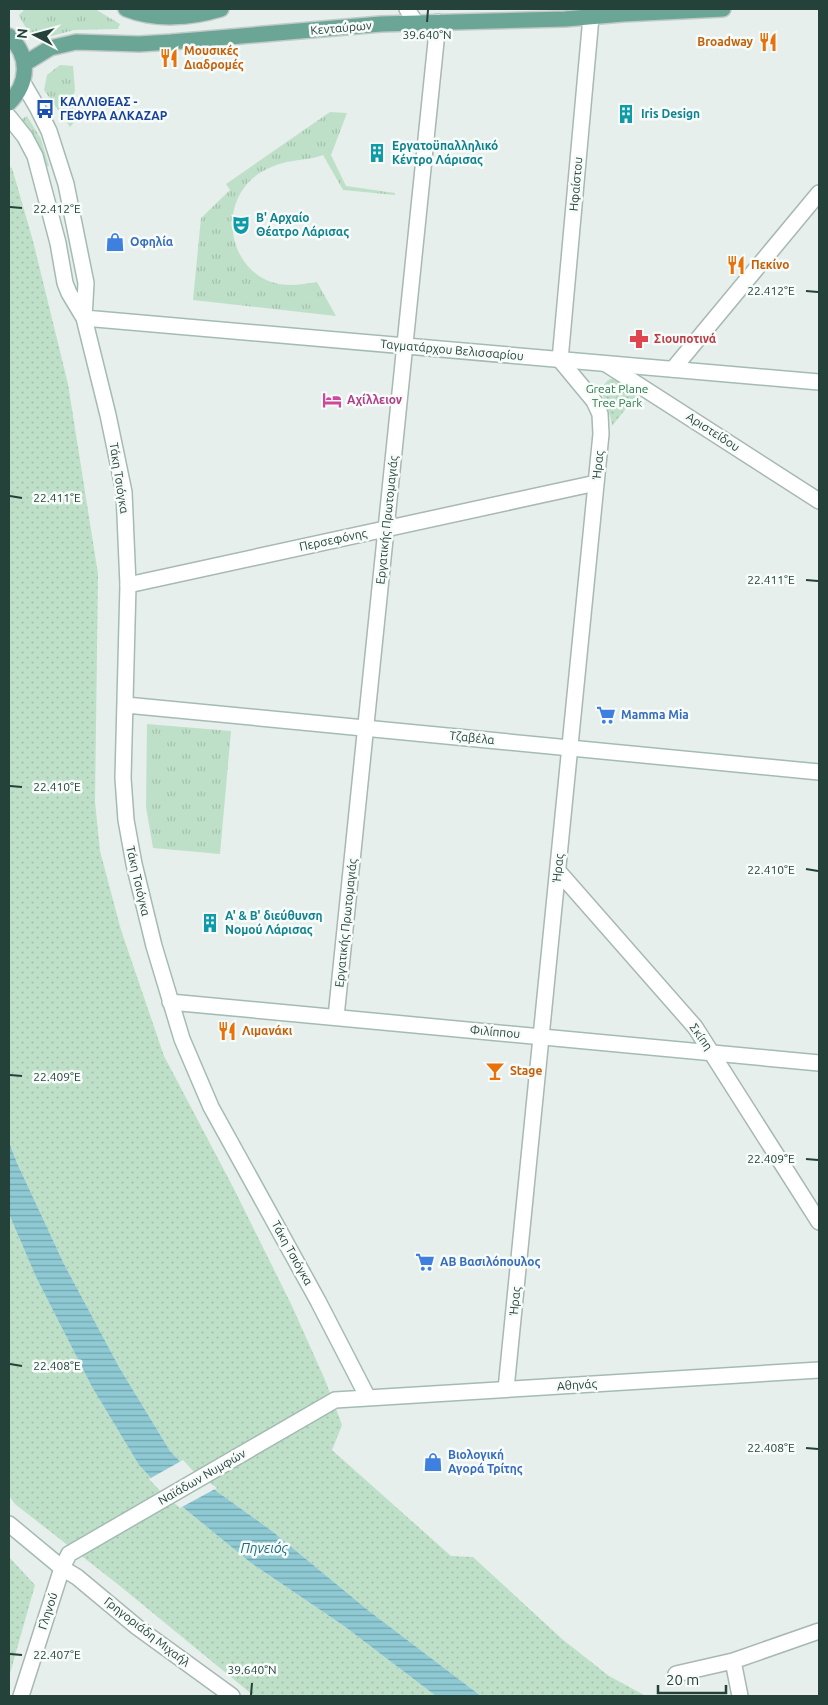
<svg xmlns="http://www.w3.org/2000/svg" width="828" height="1705" viewBox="0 0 828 1705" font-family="Ubuntu,sans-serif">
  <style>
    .grass { fill: url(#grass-tufts) }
    .park { fill: url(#park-dots) }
    .water { fill: url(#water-rules) }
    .pier { fill: #e6efeb }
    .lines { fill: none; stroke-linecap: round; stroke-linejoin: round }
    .street-casing { stroke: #a8b8b2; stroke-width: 18 }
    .secondary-casing { stroke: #a4bbb3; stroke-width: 18 }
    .primary-casing { stroke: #c2cac8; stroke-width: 18 }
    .street { stroke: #fff; stroke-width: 15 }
    .secondary { stroke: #fff; stroke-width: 15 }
    .primary { stroke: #6aa596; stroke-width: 15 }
    .ticks { fill: none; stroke: #24423a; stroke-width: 2 }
    .labels { text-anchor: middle; stroke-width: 5; stroke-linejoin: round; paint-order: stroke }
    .street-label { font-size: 12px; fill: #24423a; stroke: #f7fbf9 }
    .food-label { font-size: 12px; font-weight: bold; fill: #c56008; stroke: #f7fbf9; text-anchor: start }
    .transit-label { font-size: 12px; font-weight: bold; fill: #164399; stroke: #f7fbf9; text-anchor: start }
    .culture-label { font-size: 12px; font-weight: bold; fill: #0d838f; stroke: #f7fbf9; text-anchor: start }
    .shop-label { font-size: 12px; font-weight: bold; fill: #366cbe; stroke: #f7fbf9; text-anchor: start }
    .health-label { font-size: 12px; font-weight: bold; fill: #be3a42; stroke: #f7fbf9; text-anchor: start }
    .park-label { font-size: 12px; fill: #2d7a4b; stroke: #f7fbf9 }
    .hotel-label { font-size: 12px; font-weight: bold; fill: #b23c85; stroke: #f7fbf9; text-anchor: start }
    .water-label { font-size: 14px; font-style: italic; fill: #1c6f80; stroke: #f7fbf9 }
    .ticks-label { font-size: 12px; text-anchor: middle; fill: #24423a; stroke: #f7fbf9; stroke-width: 5; stroke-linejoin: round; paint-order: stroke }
  </style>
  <defs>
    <pattern id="grass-tufts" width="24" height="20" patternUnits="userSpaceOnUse" patternTransform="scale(1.25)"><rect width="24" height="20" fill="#bfe0c8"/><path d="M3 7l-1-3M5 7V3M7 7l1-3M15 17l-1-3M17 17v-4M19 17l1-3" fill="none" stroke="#a4c1ad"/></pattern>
    <pattern id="park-dots" width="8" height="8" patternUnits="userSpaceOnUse" patternTransform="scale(1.25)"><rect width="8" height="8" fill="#bfe0c8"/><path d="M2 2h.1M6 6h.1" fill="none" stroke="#a4c1ad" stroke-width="1.8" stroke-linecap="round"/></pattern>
    <pattern id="water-rules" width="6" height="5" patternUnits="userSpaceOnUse" patternTransform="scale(1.25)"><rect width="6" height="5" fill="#8ec9d4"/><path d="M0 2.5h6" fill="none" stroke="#74a5ad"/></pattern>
  </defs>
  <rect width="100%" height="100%" fill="#e6efeb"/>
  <!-- grass -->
  <path class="grass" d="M25,9H95L120,24L118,29L74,30L41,39C31,36 23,25 19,15Z
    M60,65L73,66L75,90L71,104L81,115L70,127L44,90L47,75Z
    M330,112L347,113L331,155L346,186L395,193V195L343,190L323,155C313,159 304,159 293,161C279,163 263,169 252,179C218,209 230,271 275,283C289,287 304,284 317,282L336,316L193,300L201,218L230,190L226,184Z
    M27,116L41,139L49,166L43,168L20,120Z
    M147,724L231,731L220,854L153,848L146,807Z"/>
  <!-- park -->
  <path class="park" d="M9,167L12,168L33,241L68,384L98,574L95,802L100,851L121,930L164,1056L234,1189L292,1306L325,1380L342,1425L332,1450L451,1556L473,1557L562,1639L609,1676L646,1696H481L369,1611L272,1531L191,1473L170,1451L119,1367L64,1264L17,1163L9,1142Z
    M610,379H619L636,396L612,426C612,410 592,390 610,379Z
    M9,1214L36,1277L92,1387L139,1465L163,1491L251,1563L344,1626L436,1696H254L120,1586L15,1504L9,1496Z
    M9,1557L35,1585L9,1677Z"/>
  <!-- water -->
  <path class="water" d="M9,1142L17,1163L64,1264L119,1367L170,1451L191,1473L272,1531L369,1611L481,1696H436L344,1626L251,1563L163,1491L139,1465L92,1387L36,1277L9,1214Z"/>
  <!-- pier -->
  <path class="pier" d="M183,1460L193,1471L217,1488L180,1508L162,1493L149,1479Z"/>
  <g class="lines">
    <!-- street casing -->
    <g class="street-casing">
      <path id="street" d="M407,9L416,23
        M606,364L819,501
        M673,369L819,193
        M128,585L596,483
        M558,871L695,1027L819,1222
        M336,1017L438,22
        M506,1389L601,434L600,414L594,401L560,360L591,17
        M733,1661L740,1696
        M676,1674L733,1661L819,1631
        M21,1696L62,1568L77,1577L137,1627L232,1696"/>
    </g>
    <!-- secondary casing -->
    <g class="secondary-casing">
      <path id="secondary" d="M23,83L37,107L49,131L66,184L86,283L84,318L108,415L124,492L128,585L123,778L126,820L134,864L154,946L182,1039L211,1107L318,1301L368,1398
        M9,117L25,137L35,156L58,243L65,283L69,293L84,318
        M84,318L819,382
        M126,705L819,772
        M170,1002L819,1063
        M9,1524L62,1568L69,1554L335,1400L819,1370"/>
    </g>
    <!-- primary casing -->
    <g class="primary-casing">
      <path id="primary" d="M126,9C156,21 191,18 221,9
        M9,36C30,56 29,83 9,103
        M24,64L50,48L76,42L139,44L171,42L381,24L565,19L623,14L723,9"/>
    </g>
    <!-- street -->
    <use href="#street" class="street"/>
    <!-- secondary -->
    <use href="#secondary" class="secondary"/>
    <!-- primary -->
    <use href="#primary" class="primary"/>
  </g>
  <!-- ticks -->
  <path class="ticks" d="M427,22L428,10M10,207L22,208M806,291L818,292M10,496L22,498M806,580L818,581M10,786L22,787M806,869L818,871M10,1075L22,1076M806,1159L818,1160M10,1364L22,1366M806,1448L818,1449M10,1654L22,1655M251,1695L252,1683"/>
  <!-- icons -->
  <defs>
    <g id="restaurant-bare" transform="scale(1.5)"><path d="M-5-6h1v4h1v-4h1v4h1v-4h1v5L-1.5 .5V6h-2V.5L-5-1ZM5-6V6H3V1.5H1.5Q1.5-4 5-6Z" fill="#e8710a" stroke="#f7fbf9" stroke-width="2.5" paint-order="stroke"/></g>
    <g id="bus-bare" transform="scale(1.5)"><path d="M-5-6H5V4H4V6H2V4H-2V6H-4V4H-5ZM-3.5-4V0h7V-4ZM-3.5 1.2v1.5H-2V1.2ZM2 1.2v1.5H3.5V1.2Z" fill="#1a4fb4" stroke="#f7fbf9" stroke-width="2.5" paint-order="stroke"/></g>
    <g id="building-bare" transform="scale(1.5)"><path d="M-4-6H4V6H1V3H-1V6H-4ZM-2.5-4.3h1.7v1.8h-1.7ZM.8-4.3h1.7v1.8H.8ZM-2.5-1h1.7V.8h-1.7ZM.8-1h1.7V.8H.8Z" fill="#0f9aa8" stroke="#f7fbf9" stroke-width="2.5" paint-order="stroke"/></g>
    <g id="theatre-bare" transform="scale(1.5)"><path d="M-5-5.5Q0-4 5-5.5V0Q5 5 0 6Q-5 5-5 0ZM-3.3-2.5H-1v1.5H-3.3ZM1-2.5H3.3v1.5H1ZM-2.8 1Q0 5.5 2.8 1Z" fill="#0f9aa8" stroke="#f7fbf9" stroke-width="2.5" paint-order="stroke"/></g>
    <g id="shop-bare" transform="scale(1.5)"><path d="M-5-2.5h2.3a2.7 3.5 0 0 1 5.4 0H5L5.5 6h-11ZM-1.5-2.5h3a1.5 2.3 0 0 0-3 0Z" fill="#3f7fe0" stroke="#f7fbf9" stroke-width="2.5" paint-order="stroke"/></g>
    <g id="pharmacy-bare" transform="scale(1.5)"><path d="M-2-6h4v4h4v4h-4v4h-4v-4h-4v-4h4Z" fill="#e0444e" stroke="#f7fbf9" stroke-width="2.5" paint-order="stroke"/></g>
    <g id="hotel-bare" transform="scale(1.5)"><path d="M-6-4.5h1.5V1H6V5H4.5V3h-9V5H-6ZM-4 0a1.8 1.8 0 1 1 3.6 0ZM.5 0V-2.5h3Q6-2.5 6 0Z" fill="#d1479c" stroke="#f7fbf9" stroke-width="2.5" paint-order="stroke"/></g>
    <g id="supermarket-bare" transform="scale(1.5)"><path d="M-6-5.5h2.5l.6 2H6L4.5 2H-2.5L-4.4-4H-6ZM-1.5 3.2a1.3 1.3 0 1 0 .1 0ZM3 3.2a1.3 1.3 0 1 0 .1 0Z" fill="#3f7fe0" stroke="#f7fbf9" stroke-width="2.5" paint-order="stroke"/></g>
    <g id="bar-bare" transform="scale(1.5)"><path d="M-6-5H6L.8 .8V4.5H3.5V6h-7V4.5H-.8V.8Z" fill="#e8710a" stroke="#f7fbf9" stroke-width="2.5" paint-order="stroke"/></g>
  </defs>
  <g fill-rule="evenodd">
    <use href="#restaurant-bare" x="768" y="42"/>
    <use href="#restaurant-bare" x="169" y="58"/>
    <use href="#bus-bare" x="45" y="109"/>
    <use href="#building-bare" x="626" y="114"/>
    <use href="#building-bare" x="377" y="153"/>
    <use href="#theatre-bare" x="241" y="225"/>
    <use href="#shop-bare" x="115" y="242"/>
    <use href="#restaurant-bare" x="736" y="265"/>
    <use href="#pharmacy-bare" x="639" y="339"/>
    <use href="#hotel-bare" x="332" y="400"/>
    <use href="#supermarket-bare" x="606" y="715"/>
    <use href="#building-bare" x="210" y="923"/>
    <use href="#restaurant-bare" x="227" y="1031"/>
    <use href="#bar-bare" x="495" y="1071"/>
    <use href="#supermarket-bare" x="425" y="1262"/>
    <use href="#shop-bare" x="433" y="1462"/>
  </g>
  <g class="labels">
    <!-- street labels -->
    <g class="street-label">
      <text transform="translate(341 28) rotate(-5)" y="4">Κενταύρων</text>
      <text transform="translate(576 184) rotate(-85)" y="4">Ηφαίστου</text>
      <text transform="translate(452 350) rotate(5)" y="4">Ταγματάρχου Βελισσαρίου</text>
      <text transform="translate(713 432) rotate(33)" y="4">Αριστείδου</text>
      <text transform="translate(598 465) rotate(-84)" y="4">Ήρας</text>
      <text transform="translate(119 478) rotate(81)" y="4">Τάκη Τσιόγκα</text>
      <text transform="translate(387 520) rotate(-84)" y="4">Εργατικής Πρωτομαγιάς</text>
      <text transform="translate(333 540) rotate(-12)" y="4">Περσεφόνης</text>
      <text transform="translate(472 738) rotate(6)" y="4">Τζαβέλα</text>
      <text transform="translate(558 868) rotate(-84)" y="4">Ήρας</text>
      <text transform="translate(138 881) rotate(77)" y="4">Τάκη Τσιόγκα</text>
      <text transform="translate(346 923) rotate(-84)" y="4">Εργατικής Πρωτομαγιάς</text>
      <text transform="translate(495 1032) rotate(5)" y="4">Φιλίππου</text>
      <text transform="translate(701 1037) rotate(54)" y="4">Σκίπη</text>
      <text transform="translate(292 1253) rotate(61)" y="4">Τάκη Τσιόγκα</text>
      <text transform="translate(515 1301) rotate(-84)" y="4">Ήρας</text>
      <text transform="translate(577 1385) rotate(-4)" y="4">Αθηνάς</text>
      <text transform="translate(202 1477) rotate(-30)" y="4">Ναϊάδων Νυμφών</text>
      <text transform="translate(48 1611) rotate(-72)" y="4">Γληνού</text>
      <text transform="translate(147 1632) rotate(38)" y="4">Γρηγοριάδη Μιχαήλ</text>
    </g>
    <!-- food labels -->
    <g class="food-label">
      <text x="753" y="46" text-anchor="end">Broadway</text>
      <text x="184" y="55">Μουσικές<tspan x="184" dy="14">Διαδρομές</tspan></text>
      <text x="751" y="269">Πεκίνο</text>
      <text x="242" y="1035">Λιμανάκι</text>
      <text x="510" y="1075">Stage</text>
    </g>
    <!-- transit labels -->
    <g class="transit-label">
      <text x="60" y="106">ΚΑΛΛΙΘΕΑΣ -<tspan x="60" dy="14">ΓΕΦΥΡΑ ΑΛΚΑΖΑΡ</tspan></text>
    </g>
    <!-- culture labels -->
    <g class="culture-label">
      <text x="641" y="118">Iris Design</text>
      <text x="392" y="150">Εργατοϋπαλληλικό<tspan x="392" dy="14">Κέντρο Λάρισας</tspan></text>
      <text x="256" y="222">Β' Αρχαίο<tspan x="256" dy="14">Θέατρο Λάρισας</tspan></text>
      <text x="225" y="920">Α' &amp; Β' διεύθυνση<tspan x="225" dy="14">Νομού Λάρισας</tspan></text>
    </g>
    <!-- shop labels -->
    <g class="shop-label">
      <text x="130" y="246">Οφηλία</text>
      <text x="621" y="719">Mamma Mia</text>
      <text x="440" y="1266">ΑΒ Βασιλόπουλος</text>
      <text x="448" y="1459">Βιολογική<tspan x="448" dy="14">Αγορά Τρίτης</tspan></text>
    </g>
    <!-- health labels -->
    <g class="health-label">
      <text x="654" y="343">Σιουποτινά</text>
    </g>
    <!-- park labels -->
    <g class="park-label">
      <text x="617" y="393">Great Plane<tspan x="617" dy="14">Tree Park</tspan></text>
    </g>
    <!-- hotel labels -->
    <g class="hotel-label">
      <text x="347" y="404">Αχίλλειον</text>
    </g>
    <!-- water labels -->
    <g class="water-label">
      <text x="264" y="1553">Πηνειός</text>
    </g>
  </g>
  <g class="ticks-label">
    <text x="427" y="39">39.640°N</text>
    <text x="57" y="213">22.412°E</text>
    <text x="771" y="295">22.412°E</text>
    <text x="57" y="502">22.411°E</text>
    <text x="771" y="584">22.411°E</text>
    <text x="57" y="791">22.410°E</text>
    <text x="771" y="874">22.410°E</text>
    <text x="57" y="1081">22.409°E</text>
    <text x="771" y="1163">22.409°E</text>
    <text x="57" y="1370">22.408°E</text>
    <text x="771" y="1452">22.408°E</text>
    <text x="57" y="1659">22.407°E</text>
    <text x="252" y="1674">39.640°N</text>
  </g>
  <!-- border -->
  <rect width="828" height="1705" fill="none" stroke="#24423a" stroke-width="20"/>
  <!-- north arrow -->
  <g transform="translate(35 35) rotate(276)" stroke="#f7fbf9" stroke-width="4" paint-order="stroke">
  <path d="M0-4L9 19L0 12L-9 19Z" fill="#24423a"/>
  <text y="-8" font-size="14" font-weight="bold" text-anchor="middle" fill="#24423a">N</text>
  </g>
  <!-- scale -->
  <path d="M658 1685v8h68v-8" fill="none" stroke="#24423a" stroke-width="2.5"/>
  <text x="666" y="1685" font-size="15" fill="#24423a" stroke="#f7fbf9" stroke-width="4" paint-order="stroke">20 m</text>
</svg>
